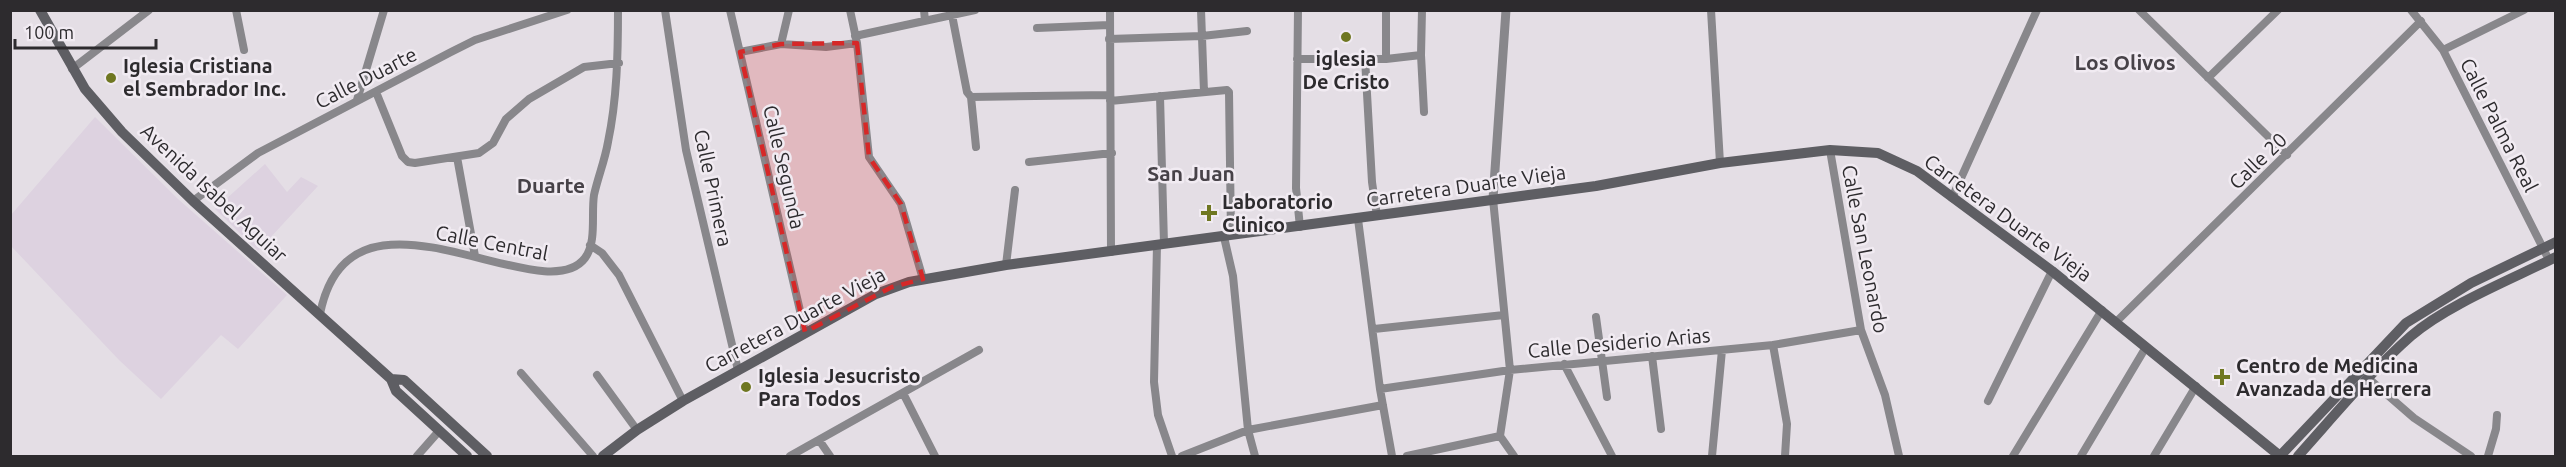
<svg xmlns="http://www.w3.org/2000/svg" width="2566" height="467" viewBox="0 0 2566 467" font-family="Ubuntu,sans-serif">
  <style>
    .built { fill: #ddd2e0 }
    .lines { fill: none; stroke-linecap: round; stroke-linejoin: round }
    .minor { stroke: #88878b; stroke-width: 8 }
    .tertiary { stroke: #88878b; stroke-width: 9 }
    .secondary { stroke: #5e5e63; stroke-width: 10 }
    .marked { fill: #d62828; fill-opacity: 0.2; stroke: #d62828; stroke-width: 4.5; stroke-dasharray: 12 8; stroke-linejoin: round }
    .poi-dot { fill: #6f7721; stroke: #f1ebf2; stroke-width: 2 }
    .labels { text-anchor: middle; stroke-width: 5; stroke-linejoin: round; paint-order: stroke }
    .poi-label { font-size: 20px; font-weight: bold; fill: #2d2b2e; stroke: #f1ebf2; text-anchor: start }
    .street-label { font-size: 20px; fill: #2d2b2e; stroke: #f1ebf2 }
    .neighbourhood-label { font-size: 21px; font-weight: bold; fill: #474248; stroke: #f1ebf2 }
  </style>
  <rect width="100%" height="100%" fill="#e4dee5"/>
  <!-- built -->
  <path class="built" d="M95,117L178,199L287,295L238,349L221,335L161,399L119,360L11,246V215Z
    M265,164L287,192L301,177L318,186L258,251L215,209Z"/>
  <g class="lines">
    <!-- minor -->
    <path class="minor" d="M236,10L244,50
      M665,10L686,150L738,370
      M730,10L805,332
      M850,10L857,43L869,157L901,204L923,279
      M924,10L925,21
      M1110,10L1111,252
      M1201,10L1204,92
      M1298,10L1296,188L1300,227
      M1422,10L1421,55L1424,112
      M1711,10L1720,163
      M2139,10L2287,155
      M2411,10L2443,50L2549,260
      M952,15L967,92L971,97L976,147
      M1037,28L1109,25
      M855,36L975,10
      M1109,39L1202,36L1247,31
      M781,44L789,10
      M2443,50L2524,10
      M740,52L781,44L826,47L857,43
      M1365,58L1372,182L1377,216
      M1297,59H1386L1421,55
      M1386,59V10
      M72,69L149,10
      M2208,78L2278,10
      M376,92L402,156L408,162L415,163L479,153L493,143L506,119L529,99L584,67L619,63
      M1160,96L1164,244
      M971,97L1110,95
      M357,100L384,10
      M1110,101L1227,90L1229,92L1231,235
      M1830,150L1861,330L1885,395L1899,456
      M457,157L475,256
      M1029,162L1112,153
      M1952,198L2037,10
      M1493,199L1510,370L1500,436L1514,456
      M193,201L258,153L451,52L475,40L567,10
      M1358,219L1380,389L1392,456
      M1224,237L1233,276L1248,430L1255,456
      M590,245L602,253L619,275L683,401
      M1157,245L1154,382L1158,415L1172,456
      M1006,265L1015,190
      M320,314C350,162 542,315 585,258C597,242 591,214 594,195C598,177 605,160 608,142C617,99 618,55 618,10
      M1596,317L1607,397
      M2116,322L2421,21
      M1374,329L1504,315
      M1773,345L1787,424L1785,456
      M1652,356L1661,429
      M1564,364L1612,456
      M521,373L593,456
      M597,375L637,430
      M2368,378L2414,418L2471,456
      M1380,389L1510,370L1773,345L1861,330
      M903,393L935,456
      M1988,401L2052,271
      M819,440L830,456
      M417,456L439,431
      M790,456L979,350
      M1182,456L1248,430L1383,405
      M1407,456L1500,436
      M1712,456L1722,350
      M2013,456L2102,310
      M2081,456L2146,347
      M2154,456L2196,386
      M2488,456L2496,429L2497,415"/>
    <!-- tertiary -->
    <path class="tertiary" d="M1493,199L1506,10"/>
    <!-- secondary -->
    <path class="secondary" d="M40,10L85,89L122,132L193,201L391,379L396,391L467,456
      M391,379L404,380L487,456
      M603,456L637,430L683,401L876,294L909,282L1006,265L1596,186L1720,163L1830,150L1878,153L1917,171L2052,271L2280,456
      M2280,456L2406,323L2471,283L2556,242
      M2298,456C2334,416 2370,372 2411,336C2447,305 2512,279 2556,257"/>
  </g>
  <!-- marked area -->
  <path class="marked" d="M857,43L869,157L901,204L923,279L892,287L805,332L740,52L781,44Z"/>
  <!-- markers -->
  <g class="poi-dot">
    <circle cx="1346" cy="37" r="6"/>
    <circle cx="111" cy="78" r="6"/>
    <path d="M1206 204h6v6h6v6h-6v6h-6v-6h-6v-6h6z"/>
    <path d="M2219 368h6v6h6v6h-6v6h-6v-6h-6v-6h6z"/>
    <circle cx="746" cy="387" r="6"/>
  </g>
  <g class="labels">
    <!-- poi labels -->
    <g class="poi-label">
      <text x="1346" y="66" text-anchor="middle">iglesia<tspan x="1346" dy="23">De Cristo</tspan></text>
      <text x="123" y="73">Iglesia Cristiana<tspan x="123" dy="23">el Sembrador Inc.</tspan></text>
      <text x="1222" y="209">Laboratorio<tspan x="1222" dy="23">Clinico</tspan></text>
      <text x="2236" y="373">Centro de Medicina<tspan x="2236" dy="23">Avanzada de Herrera</tspan></text>
      <text x="758" y="383">Iglesia Jesucristo<tspan x="758" dy="23">Para Todos</tspan></text>
    </g>
    <!-- street labels -->
    <g class="street-label">
      <text transform="translate(366 78) rotate(-27)" y="7">Calle Duarte</text>
      <text transform="translate(2499 125) rotate(63)" y="7">Calle Palma Real</text>
      <text transform="translate(2258 161) rotate(-44)" y="7">Calle 20</text>
      <text transform="translate(784 167) rotate(77)" y="7">Calle Segunda</text>
      <text transform="translate(1466 186) rotate(-8)" y="7">Carretera Duarte Vieja</text>
      <text transform="translate(713 188) rotate(78)" y="7">Calle Primera</text>
      <text transform="translate(214 193) rotate(43)" y="7">Avenida Isabel Aguiar</text>
      <text transform="translate(2008 218) rotate(36)" y="7">Carretera Duarte Vieja</text>
      <text transform="translate(492 243) rotate(11)" y="7">Calle Central</text>
      <text transform="translate(1865 249) rotate(79)" y="7">Calle San Leonardo</text>
      <text transform="translate(795 320) rotate(-28)" y="7">Carretera Duarte Vieja</text>
      <text transform="translate(1619 343) rotate(-5)" y="7">Calle Desiderio Arias</text>
    </g>
    <!-- neighbourhood labels -->
    <g class="neighbourhood-label">
      <text x="2125" y="70">Los Olivos</text>
      <text x="1191" y="181">San Juan</text>
      <text x="551" y="193">Duarte</text>
    </g>
  </g>
  <!-- border -->
  <rect width="2566" height="467" fill="none" stroke="#2d2b2e" stroke-width="24"/>
  <!-- scale -->
  <path d="M15 39v9h141v-9" fill="none" stroke="#2d2b2e" stroke-width="3"/>
  <text x="24" y="39" font-size="18" fill="#2d2b2e" stroke="#f1ebf2" stroke-width="4.5" paint-order="stroke">100 m</text>
</svg>
